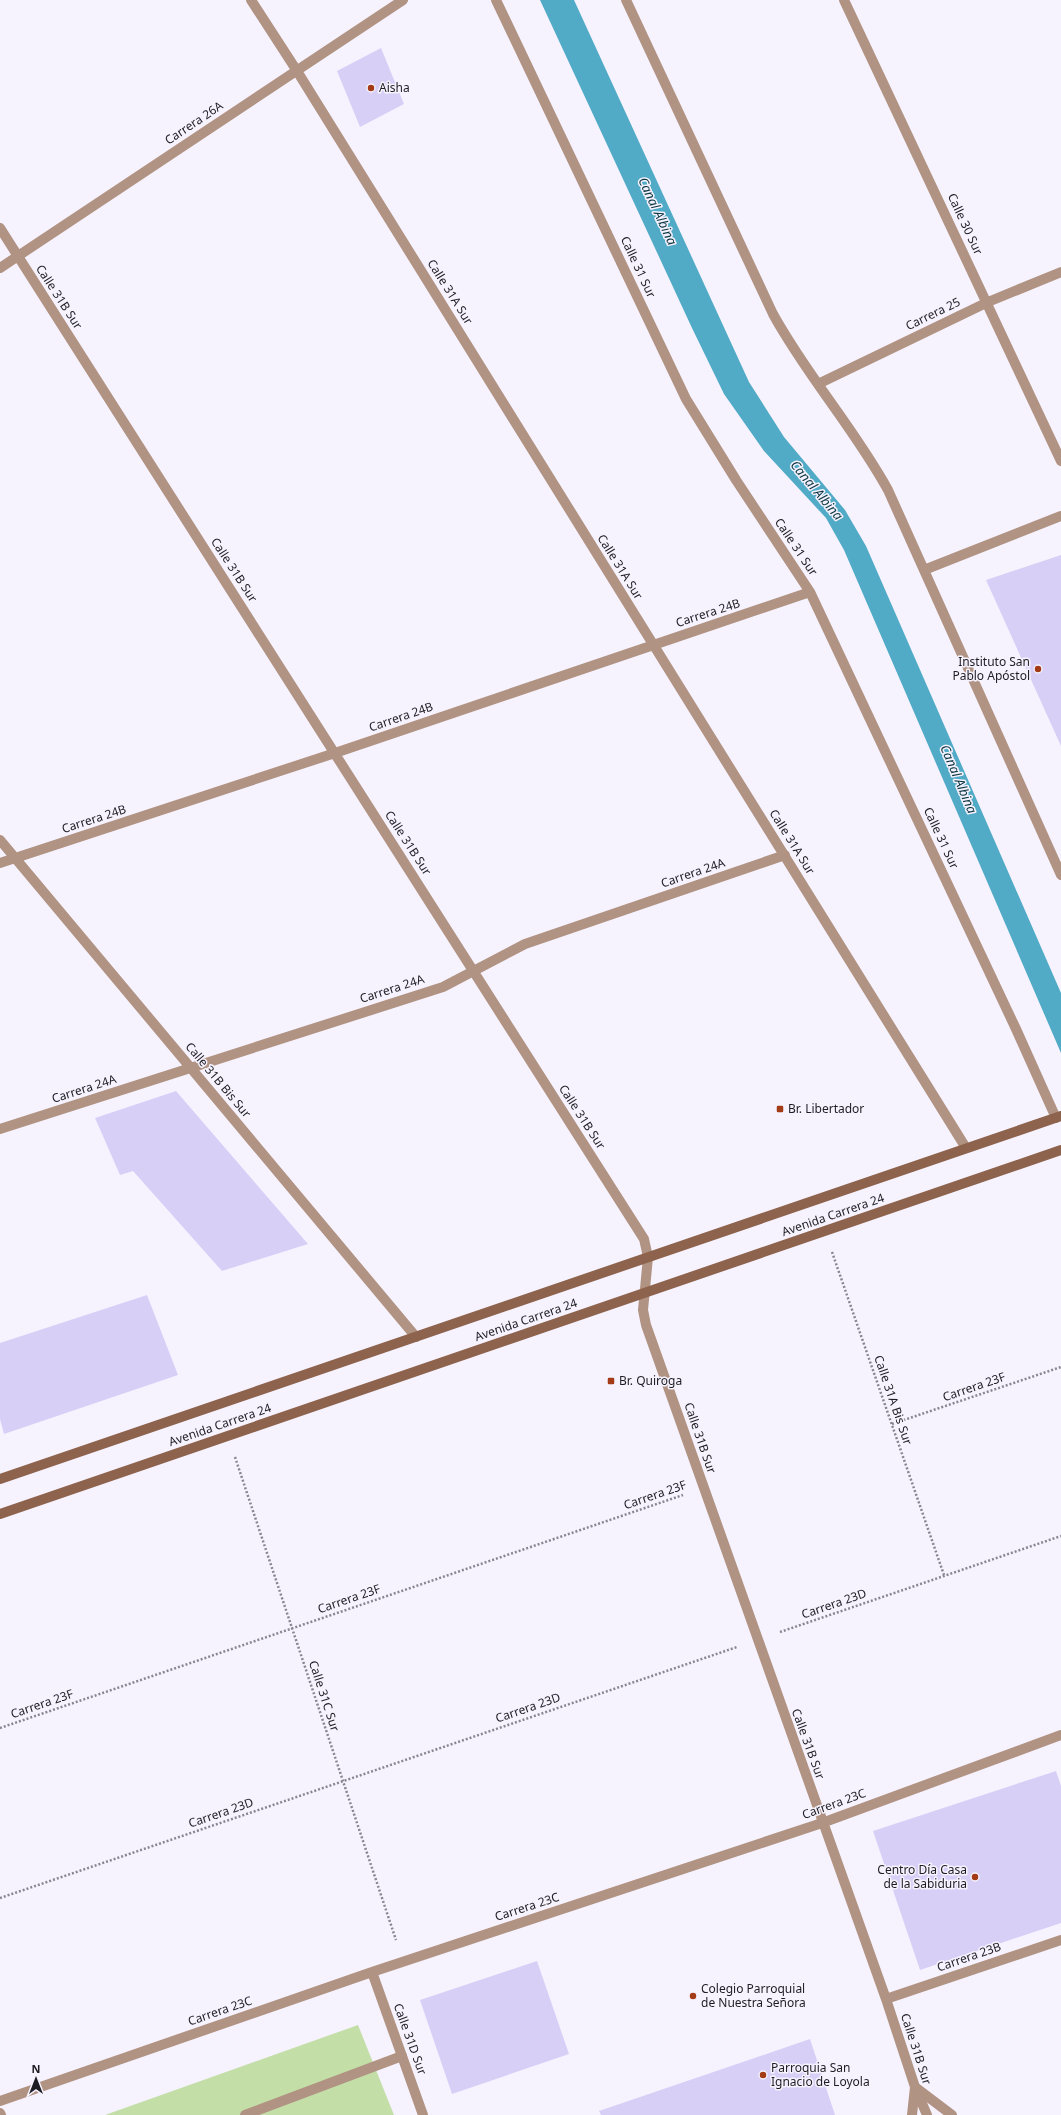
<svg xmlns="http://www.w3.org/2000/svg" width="1061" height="2115" viewBox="0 0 1061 2115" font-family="'Noto Sans',sans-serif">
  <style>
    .green { fill: #c4dea8 }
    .water { fill: #51abc7 }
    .building { fill: #d8cff7 }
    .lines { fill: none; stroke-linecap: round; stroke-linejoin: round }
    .path { stroke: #88868e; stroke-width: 2.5; stroke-dasharray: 2 2; stroke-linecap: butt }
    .lane { stroke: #b19383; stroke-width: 10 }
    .street { stroke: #b19383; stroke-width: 10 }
    .secondary { stroke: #8e634d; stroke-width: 10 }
    .poi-dot { fill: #a23b16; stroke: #f6f3ff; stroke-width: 1.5 }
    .labels { text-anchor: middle; stroke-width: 3; stroke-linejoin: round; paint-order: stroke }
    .poi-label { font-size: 12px; fill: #1e1d22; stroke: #f6f3ff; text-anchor: start }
    .street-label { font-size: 12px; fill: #1e1d22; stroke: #f6f3ff }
    .water-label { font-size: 13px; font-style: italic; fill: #0c3743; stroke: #f6f3ff }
  </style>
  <rect width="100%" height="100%" fill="#f6f3ff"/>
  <!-- green -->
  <path class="green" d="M358,2025L394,2115H105Z"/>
  <!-- water -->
  <path class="water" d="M540,0H574L749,382L784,437L845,510L866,546L1061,993V1053L844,550L826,518L764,451L724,394L692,328Z"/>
  <!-- building -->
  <path class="building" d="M381,48L404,104L360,127L337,71Z
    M1061,555V746L986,580Z
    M176,1091L308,1244L222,1271L133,1171L120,1175L95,1118Z
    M147,1295L178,1375L4,1434L0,1419V1343Z
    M1056,1771L1061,1786V1923L920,1970L873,1831Z
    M537,1961L569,2054L452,2094L420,2000Z
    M810,2039L835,2115H601L599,2111Z"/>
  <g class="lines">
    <!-- path -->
    <path class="path" d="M832,1252L944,1575
      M892,1424L1061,1367
      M235,1457L396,1940
      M780,1632L1061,1536
      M0,1728L683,1495
      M0,1898L737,1647"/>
    <!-- lane -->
    <path class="lane" d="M915,2087L952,2115
      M245,2115L402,2056
      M912,2115L915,2087"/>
    <!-- street -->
    <path class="street" d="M251,0L297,71L966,1148
      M496,0L686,399L736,480L810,592L1016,1029L1056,1118
      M626,0L773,314C807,376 854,428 888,490L1061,875
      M844,0L1061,461
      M0,228L644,1239L648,1257L643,1310L646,1325L886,1999L915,2087L927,2115
      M0,268L403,0
      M818,384L988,302L1061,272
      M924,570L1061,516
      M0,840L416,1337
      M0,863L335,753L810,592
      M0,1129L443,987L525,944L785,855
      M372,1972L423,2115
      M886,1999L1061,1940
      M0,2101L372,1972L822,1823L1061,1735
      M0,2113L1,2115"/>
    <!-- secondary -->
    <path class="secondary" d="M0,1479L1061,1116
      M0,1514L1061,1150"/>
  </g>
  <!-- markers -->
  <g class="poi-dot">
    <circle cx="371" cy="88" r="4"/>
    <circle cx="1038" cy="669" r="4"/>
    <rect x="776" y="1105" width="8" height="8" rx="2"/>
    <rect x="607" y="1377" width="8" height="8" rx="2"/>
    <circle cx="975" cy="1877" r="4"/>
    <circle cx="693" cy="1996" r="4"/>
    <circle cx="763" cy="2075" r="4"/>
  </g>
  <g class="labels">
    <!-- poi labels -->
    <g class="poi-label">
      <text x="379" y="92">Aisha</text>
      <text x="1030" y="666" text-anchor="end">Instituto San<tspan x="1030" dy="14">Pablo Apóstol</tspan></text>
      <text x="788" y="1113">Br. Libertador</text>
      <text x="619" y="1385">Br. Quiroga</text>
      <text x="967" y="1874" text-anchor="end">Centro Día Casa<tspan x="967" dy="14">de la Sabiduria</tspan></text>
      <text x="701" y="1993">Colegio Parroquial<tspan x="701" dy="14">de Nuestra Señora</tspan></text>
      <text x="771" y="2072">Parroquia San<tspan x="771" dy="14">Ignacio de Loyola</tspan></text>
    </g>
    <!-- street labels -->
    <g class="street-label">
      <text transform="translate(194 123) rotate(-34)" y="4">Carrera 26A</text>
      <text transform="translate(965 224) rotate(65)" y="4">Calle 30 Sur</text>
      <text transform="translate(638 267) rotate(65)" y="4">Calle 31 Sur</text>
      <text transform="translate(450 292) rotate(58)" y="4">Calle 31A Sur</text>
      <text transform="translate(59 297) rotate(57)" y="4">Calle 31B Sur</text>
      <text transform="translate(933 314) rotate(-26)" y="4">Carrera 25</text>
      <text transform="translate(796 547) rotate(56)" y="4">Calle 31 Sur</text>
      <text transform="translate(620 567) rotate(58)" y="4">Calle 31A Sur</text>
      <text transform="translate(234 570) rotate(57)" y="4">Calle 31B Sur</text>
      <text transform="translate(708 613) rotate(-18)" y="4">Carrera 24B</text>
      <text transform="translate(401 717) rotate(-19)" y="4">Carrera 24B</text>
      <text transform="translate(94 819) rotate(-18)" y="4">Carrera 24B</text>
      <text transform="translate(941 838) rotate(65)" y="4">Calle 31 Sur</text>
      <text transform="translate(792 842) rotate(58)" y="4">Calle 31A Sur</text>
      <text transform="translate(408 843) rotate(57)" y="4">Calle 31B Sur</text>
      <text transform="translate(693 873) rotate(-19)" y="4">Carrera 24A</text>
      <text transform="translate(392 989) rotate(-18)" y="4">Carrera 24A</text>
      <text transform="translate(218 1080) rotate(50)" y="4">Calle 31B Bis Sur</text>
      <text transform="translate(84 1089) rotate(-18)" y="4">Carrera 24A</text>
      <text transform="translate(582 1117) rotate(57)" y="4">Calle 31B Sur</text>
      <text transform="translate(833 1215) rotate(-19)" y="4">Avenida Carrera 24</text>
      <text transform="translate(526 1320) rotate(-19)" y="4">Avenida Carrera 24</text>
      <text transform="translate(974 1387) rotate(-19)" y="4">Carrera 23F</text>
      <text transform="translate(893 1400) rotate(71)" y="4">Calle 31A Bis Sur</text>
      <text transform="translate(220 1425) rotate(-19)" y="4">Avenida Carrera 24</text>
      <text transform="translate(700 1438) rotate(71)" y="4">Calle 31B Sur</text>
      <text transform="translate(655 1495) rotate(-19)" y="4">Carrera 23F</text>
      <text transform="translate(349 1599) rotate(-19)" y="4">Carrera 23F</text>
      <text transform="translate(834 1604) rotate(-19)" y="4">Carrera 23D</text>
      <text transform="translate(324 1696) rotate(72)" y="4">Calle 31C Sur</text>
      <text transform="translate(42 1704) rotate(-19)" y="4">Carrera 23F</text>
      <text transform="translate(528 1708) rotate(-19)" y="4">Carrera 23D</text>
      <text transform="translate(808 1744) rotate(70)" y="4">Calle 31B Sur</text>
      <text transform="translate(834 1804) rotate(-20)" y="4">Carrera 23C</text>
      <text transform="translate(221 1813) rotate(-19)" y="4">Carrera 23D</text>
      <text transform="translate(527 1907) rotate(-18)" y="4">Carrera 23C</text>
      <text transform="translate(969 1957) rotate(-19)" y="4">Carrera 23B</text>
      <text transform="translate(220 2011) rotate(-19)" y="4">Carrera 23C</text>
      <text transform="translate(410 2039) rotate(70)" y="4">Calle 31D Sur</text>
      <text transform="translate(916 2049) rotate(72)" y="4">Calle 31B Sur</text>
    </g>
    <!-- water labels -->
    <g class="water-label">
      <text transform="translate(658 211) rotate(65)" y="5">Canal Albina</text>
      <text transform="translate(817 490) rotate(50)" y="5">Canal Albina</text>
      <text transform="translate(959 779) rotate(67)" y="5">Canal Albina</text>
    </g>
  </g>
  <!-- north arrow -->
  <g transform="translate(36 2079)" stroke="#f6f3ff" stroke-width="3" paint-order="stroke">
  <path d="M0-3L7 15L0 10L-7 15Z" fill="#1e1d22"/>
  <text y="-6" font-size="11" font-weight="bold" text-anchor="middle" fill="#1e1d22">N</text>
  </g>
</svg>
